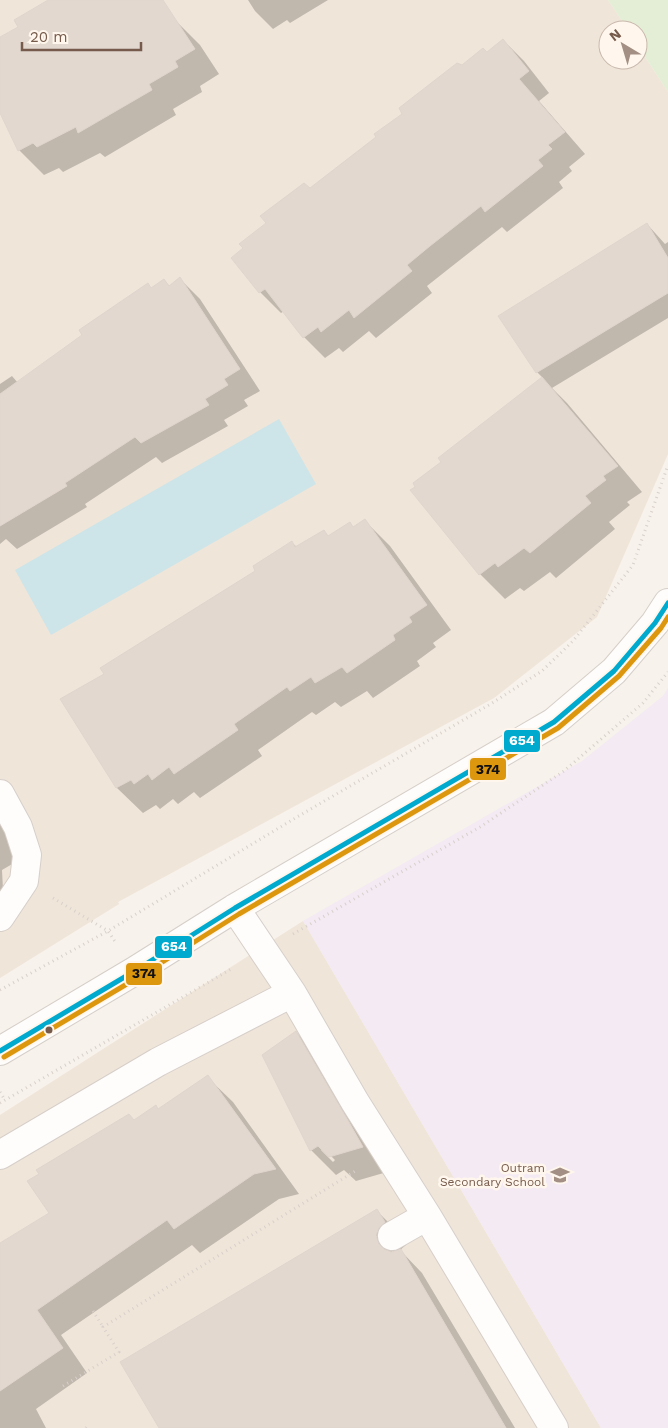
<svg xmlns="http://www.w3.org/2000/svg" width="668" height="1428" viewBox="0 0 668 1428" font-family="'Work Sans',sans-serif">
  <style>
    .residential { fill: #f0e5d9 }
    .education { fill: #f3eaf3 }
    .green { fill: #e4eed6 }
    .water { fill: #cde5e8 }
    .shadow { fill: #0003; fill-rule: evenodd }
    .building { fill: #e2d8d0; stroke: #e0d5cd }
    .lines { fill: none; stroke-linecap: round; stroke-linejoin: round }
    .minor-casing { stroke: #d6cfc9; stroke-width: 30 }
    .path { stroke: #d8d0cb; stroke-width: 3; stroke-dasharray: 1 4; stroke-linecap: butt }
    .minor { stroke: #fefdfc; stroke-width: 28 }
    .bus-1-casing { stroke: #fff7ed; stroke-width: 9 }
    .bus-2-casing { stroke: #fff7ed; stroke-width: 9 }
    .bus-1 { stroke: #00a9ce; stroke-width: 5 }
    .bus-2 { stroke: #dd970f; stroke-width: 5 }
    .bus-dot { fill: #765a4b; stroke: #fff7ed; stroke-width: 2 }
    .labels { text-anchor: middle; stroke-width: 5; stroke-linejoin: round; paint-order: stroke }
    .poi-label { font-size: 12px; fill: #765a4b; stroke: #fff7ed; text-anchor: end }
    .line-badge { stroke: #fff7ed; stroke-width: 2 }
    .badge-label { font-size: 14px; text-anchor: middle; font-weight: bold; fill: #fff }
    .pale-badge-label { font-size: 14px; text-anchor: middle; font-weight: bold; fill: #111 }
  </style>
  <rect width="100%" height="100%" fill="#f7f2eb"/>
  <!-- residential -->
  <path class="residential" d="M0,0H608L628,30H608V60H638V46L668,92V454L597,617L494,698L118,902L119,904L0,978Z
    M303,921L601,1428H0V1115Z"/>
  <!-- education -->
  <path class="education" d="M668,688V1428H601L303,921L582,761L663,696Z"/>
  <!-- green -->
  <path class="green" d="M608,0H668V92L638,46V30H628Z"/>
  <!-- water -->
  <path class="water" d="M279,419L316,484L51,635L15,570Z"/>
  <!-- shadow -->
  <path class="shadow" d="M50,0H162L175,20L200,45L219,74L200,86L202,92L173,109L176,115L105,157L100,153L63,172L59,168L44,175L19,150L0,110V39L19,28Z
    M248,0H328L290,23L287,20L273,29L255,11Z
    M503,40L524,61L549,93L539,101L585,154L569,167L572,171L559,182L563,188L507,232L502,227L451,267L427,286L432,293L376,338L369,331L343,352L339,348L325,358L304,337L284,311L281,313L260,292L309,190L377,137L462,67L487,53Z
    M647,224L665,244L668,242V318L552,388L567,403L642,492L627,502L630,505L609,522L615,529L556,578L550,572L524,591L520,588L505,599L480,574L442,462L439,458L543,378L537,372Z
    M180,279L200,299L260,391L244,400L248,406L224,420L228,426L162,463L156,457L85,504L87,507L17,549L6,539L0,544V384L12,376L18,383L164,280L170,287Z
    M365,521L390,546L451,630L433,643L436,647L417,661L420,666L373,698L367,691L341,707L335,702L316,715L312,712L258,750L262,756L200,798L194,792L178,804L173,799L160,809L156,805L143,813L117,788L62,700L105,674L256,571L292,543L297,547L323,531L329,537L354,528Z
    M0,791L26,856L2,870L4,910L0,921Z
    M296,1032L321,1058L387,1172L356,1181L344,1170L336,1175L311,1150ZM321,1146L335,1160L333,1162L321,1150Z
    M207,1077L233,1102L299,1194L279,1199L200,1253L192,1245L61,1335L87,1373L36,1409L46,1428H0V1244L51,1213L134,1121L156,1107L159,1110Z
    M376,1210L398,1232L406,1245L400,1250L422,1273L515,1428H161Z"/>
  <!-- building -->
  <path class="building" d="M48,0H163L195,49L175,61L178,67L149,84L152,90L78,133L76,127L37,147L33,143L18,151L0,113V37L18,27L14,20Z
    M503,39L529,71L519,79L565,132L548,145L552,149L538,160L543,166L485,212L481,206L430,246L407,265L412,271L354,318L349,310L321,332L318,327L303,338L265,289L259,293L231,258L243,248L239,244L266,223L260,216L304,183L310,188L376,137L374,134L402,114L399,108L457,63L462,65L483,48L487,52Z
    M647,223L668,258V293L536,373L498,316Z
    M180,277L240,369L224,379L228,385L205,399L209,405L141,443L135,437L65,483L67,486L0,526V394L82,335L79,330L148,283L151,288L164,279L169,286Z
    M542,377L618,466L603,476L606,480L585,496L591,503L530,553L524,548L498,567L495,563L479,575L410,490L415,487L413,483L441,462L438,458Z
    M365,519L427,605L409,617L412,622L393,635L395,640L347,673L342,667L315,683L311,677L290,691L287,687L234,724L238,730L174,774L169,767L152,780L148,774L134,784L131,780L116,788L60,699L104,674L100,668L255,571L253,566L292,541L295,547L324,530L328,536L350,522L353,527Z
    M296,1031L349,1122L363,1147L329,1157L318,1146L310,1151L262,1055Z
    M208,1075L276,1169L254,1174L174,1229L167,1220L37,1310L63,1348L0,1391V1243L49,1213L27,1181L39,1174L36,1170L129,1114L134,1120L156,1105L158,1109Z
    M377,1209L385,1222L379,1228L376,1235L379,1244L384,1249L391,1252L401,1249L506,1428H159L120,1362Z"/>
  <g class="lines">
    <!-- minor casing -->
    <g class="minor-casing">
      <path id="minor" d="M0,794L18,827L27,855L24,881L0,917
        M235,908L292,993L355,1102L427,1216L554,1428
        M0,1051L133,972L235,908L554,722L614,671L655,623L668,603
        M0,1155L158,1062L292,993
        M392,1236L427,1216"/>
    </g>
    <!-- path -->
    <path class="path" d="M53,898L108,931L116,943
      M293,934L480,827L564,771L643,703L668,672
      M0,990L108,931L297,817L489,705L542,671L573,641L633,565L668,465
      M0,1092L5,1100
      M0,1103L233,968
      M93,1311L103,1327
      M63,1386L119,1352L103,1327L357,1170
      M86,1428L88,1426"/>
    <!-- minor -->
    <use href="#minor" class="minor"/>
    <!-- bus-1 casing -->
    <g class="bus-1-casing">
      <path id="bus-1" d="M0,1051L133,972L235,908L554,722L614,671L655,623L668,603"/>
    </g>
    <!-- bus-2 casing -->
    <g class="bus-2-casing">
      <path id="bus-2" d="M4,1057L137,978L239,914L558,728L619,676L661,628L668,617"/>
    </g>
    <!-- bus-1 -->
    <use href="#bus-1" class="bus-1"/>
    <!-- bus-2 -->
    <use href="#bus-2" class="bus-2"/>
  </g>
  <!-- icons -->
  <defs>
    <g id="school-bare" transform="scale(1.5)"><path d="M0-5L7-2L0 1L-7-2ZM-4 1L0 2.5L4 1V4Q0 6-4 4Z" fill="#a38f83" stroke="#fff7ed" stroke-width="2.5" paint-order="stroke"/></g>
  </defs>
  <g fill-rule="evenodd">
    <use href="#school-bare" x="560" y="1175"/>
  </g>
  <!-- markers -->
  <circle class="bus-dot" cx="49" cy="1030" r="4.5"/>
  <g class="labels">
    <!-- poi labels -->
    <g class="poi-label">
      <text x="545" y="1172">Outram<tspan x="545" dy="14">Secondary School</tspan></text>
    </g>
  </g>
  <g class="line-badge">
    <rect x="503" y="729" width="38" height="24" rx="5" fill="#00a9ce"/>
    <rect x="469" y="757" width="38" height="24" rx="5" fill="#dd970f"/>
    <rect x="154" y="935" width="39" height="24" rx="5" fill="#00a9ce"/>
    <rect x="125" y="962" width="38" height="24" rx="5" fill="#dd970f"/>
  </g>
  <g class="badge-label">
    <text x="522" y="745">654</text>
    <text x="174" y="951">654</text>
  </g>
  <g class="pale-badge-label">
    <text x="488" y="774">374</text>
    <text x="144" y="978">374</text>
  </g>
  <!-- north arrow -->
  <g transform="translate(623 45) rotate(322)"><circle r="24" fill="#fff7ed" stroke="#c8b8ac"/>
  <path d="M0-4L9 19L0 12L-9 19Z" fill="#a38f83"/>
  <text y="-8" font-size="14" font-weight="bold" text-anchor="middle" fill="#765a4b">N</text>
  </g>
  <!-- scale -->
  <path d="M22 42v8h119v-8" fill="none" stroke="#765a4b" stroke-width="2.5"/>
  <text x="30" y="42" font-size="15" fill="#765a4b" stroke="#fff7ed" stroke-width="4" paint-order="stroke">20 m</text>
</svg>
